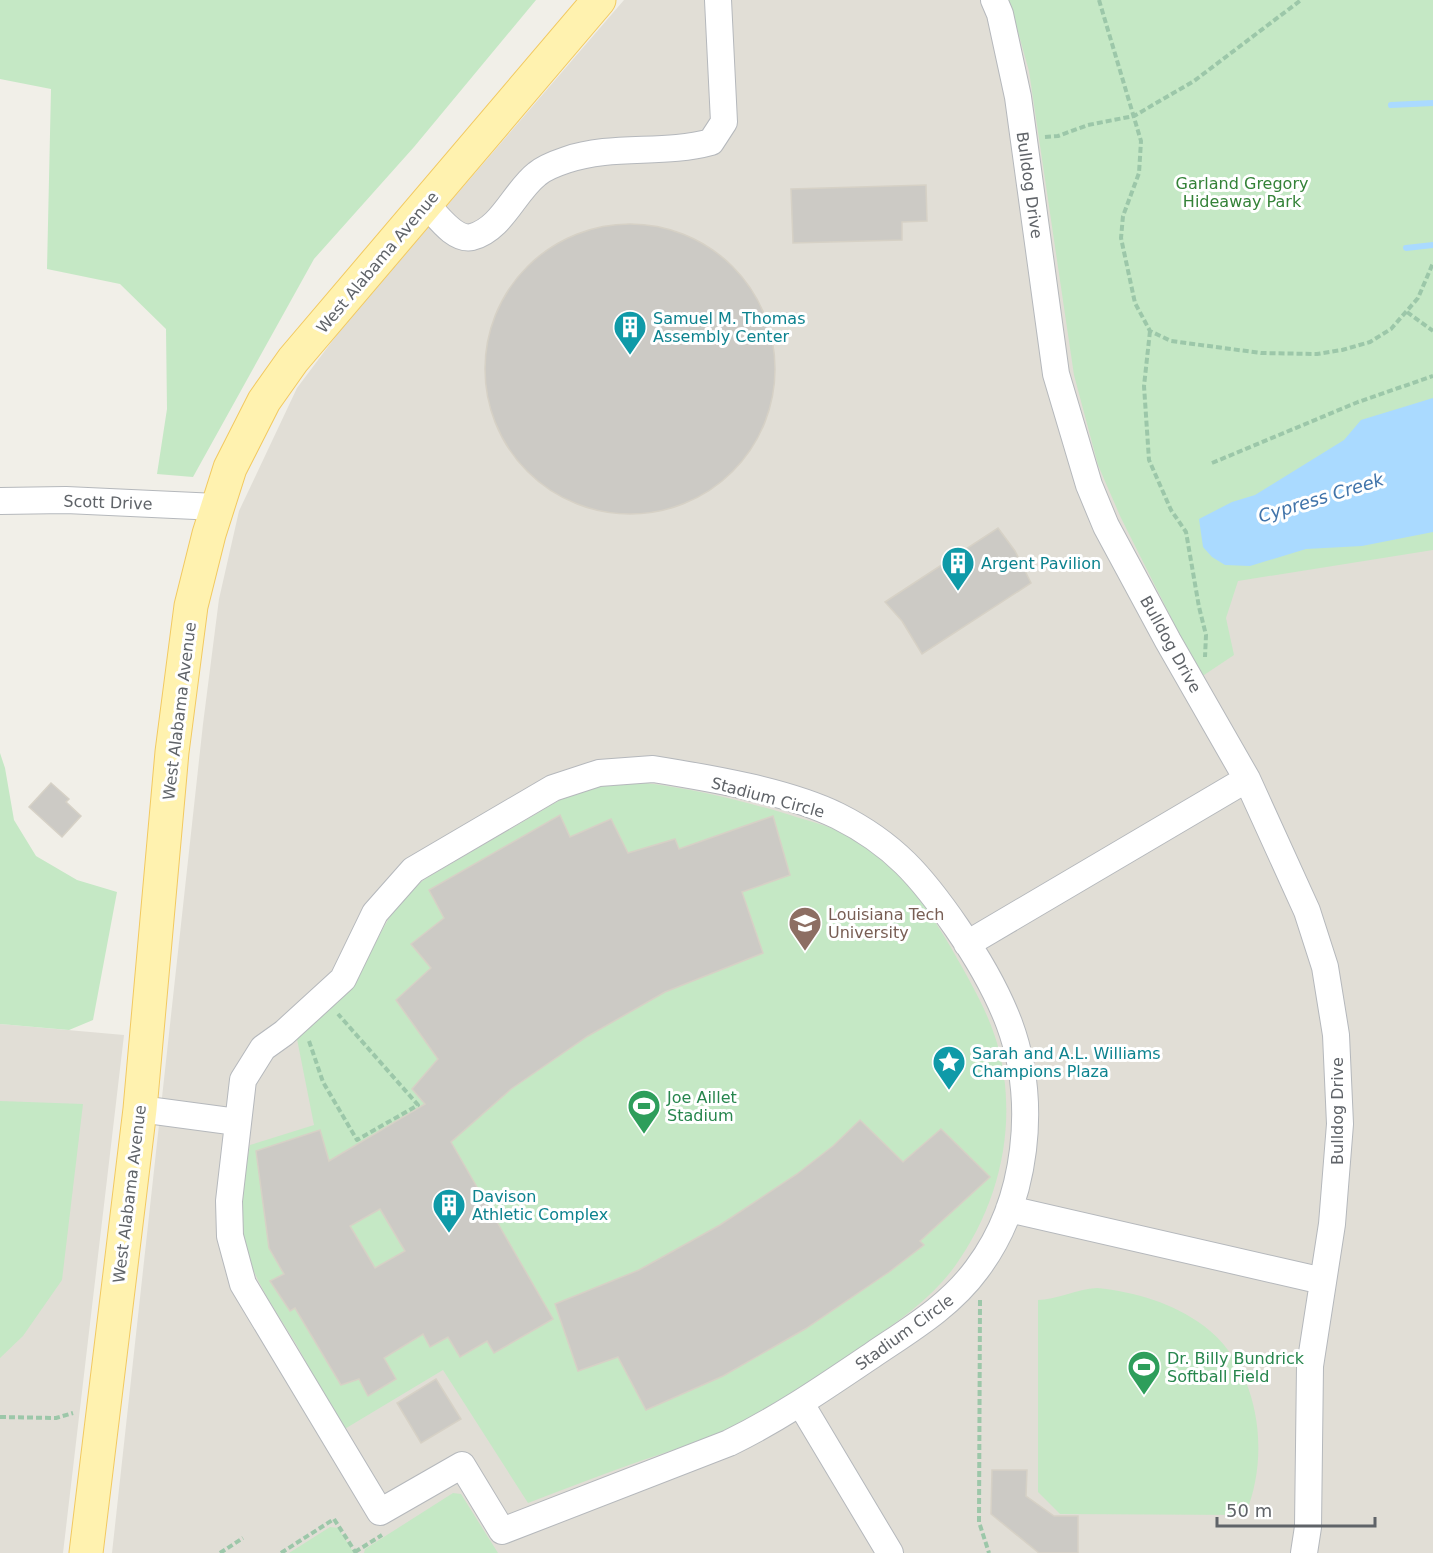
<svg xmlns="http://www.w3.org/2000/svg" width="1433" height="1553" viewBox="0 0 1433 1553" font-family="'DejaVu Sans',sans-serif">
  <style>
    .education { fill: #e1ded6 }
    .green { fill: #c5e8c5 }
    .water { fill: #aadaff }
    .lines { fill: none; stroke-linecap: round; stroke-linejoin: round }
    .stream { stroke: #aadaff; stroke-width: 6 }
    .building { fill: #cccac5; stroke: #d6d1c6; stroke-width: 1.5; fill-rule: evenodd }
    .minor-casing { stroke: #b5b8bc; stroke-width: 28 }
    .major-casing { stroke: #f2c960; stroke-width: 35 }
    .path { stroke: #9cc7a9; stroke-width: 4; stroke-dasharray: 6 3; stroke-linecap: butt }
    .minor { stroke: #fff; stroke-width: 26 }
    .major { stroke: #fff2af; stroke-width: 33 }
    .labels { text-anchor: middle; stroke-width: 6; stroke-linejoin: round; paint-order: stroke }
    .park-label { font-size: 16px; fill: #348238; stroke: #fff }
    .street-label { font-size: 16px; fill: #5f6368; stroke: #fff }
    .culture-label { font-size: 16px; fill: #0d838f; stroke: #fff; text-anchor: start }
    .education-label { font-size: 16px; fill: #785e54; stroke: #fff; text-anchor: start }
    .leisure-label { font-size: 16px; fill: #27864d; stroke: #fff; text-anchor: start }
    .water-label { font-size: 18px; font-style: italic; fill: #4174aa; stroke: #fff }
  </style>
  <rect width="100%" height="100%" fill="#f1efe8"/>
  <!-- education -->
  <path class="education" d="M624,0H1433V1553H112L203,724L219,599L239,511L297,388L345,324Z
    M0,1024L124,1035L63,1553H0Z"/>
  <!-- green -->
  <path class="green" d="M0,0H536L414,147L314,259L193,477L157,474L167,409L166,329L120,284L47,269L51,89L0,79Z
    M1009,0H1433V550L1238,581L1226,618L1234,655L1201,677L1121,518L1098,465L1074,375L1029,71Z
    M0,753L5,768L14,820L36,856L77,880L117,892L93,1020L69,1030L0,1024Z
    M646,783C694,789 740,800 787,814C805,820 826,825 844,833C891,857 924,901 950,946C967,976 987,1009 997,1043C1019,1120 1001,1202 955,1266C932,1298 896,1323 864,1345C826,1371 789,1400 748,1420C710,1439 669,1451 629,1465C595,1477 562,1490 528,1503L443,1370L343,1430C327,1401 312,1372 296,1344C279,1315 258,1288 248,1255C238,1226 244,1175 250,1145L314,1125L297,1039L355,979L399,900L425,879L577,790L609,784Z
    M0,1101L83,1104L62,1280L23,1336L0,1358Z
    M1097,1288C1136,1292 1173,1303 1204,1326C1260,1368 1271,1455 1245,1515L1060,1514L1038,1492V1300C1055,1300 1077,1289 1097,1288Z
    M453,1493L461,1494L498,1553H364L365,1549Z
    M330,1527L338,1528L354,1553H289Z"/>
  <!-- water -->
  <path class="water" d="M1433,398V532L1362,546L1306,549L1250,566L1225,565L1212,557L1203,547L1199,519L1232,502L1255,495L1344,440L1361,420Z"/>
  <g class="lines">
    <!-- stream -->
    <path class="stream" d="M1391,105L1433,103
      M1406,248L1433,245"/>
  </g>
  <!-- building -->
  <path class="building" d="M926,185L927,221L902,222V240L793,243L791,189Z
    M485 369a145 145 0 1 1 290 0a145 145 0 1 1-290 0Z
    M998,528L1015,551L1031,583L922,654L902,621L885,602Z
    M51,783L69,799L66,802L81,816L62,837L29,807Z
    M560,815L570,837L611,819L628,853L675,839L679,849L773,816L790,875L742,892L763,953L665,992L588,1036L511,1089L451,1142L553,1319L494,1353L487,1341L460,1357L448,1337L430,1347L423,1334L384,1358L396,1379L368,1396L359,1379L341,1385L295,1308L290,1311L270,1281L284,1274L269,1248L256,1151L320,1130L329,1161L425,1104L412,1089L438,1059L396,1000L431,968L411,944L444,918L429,890ZM380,1209L405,1251L375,1268L350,1226Z
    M860,1120L903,1162L941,1129L990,1177L920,1241L924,1245L889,1272L805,1329L723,1376L646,1410L618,1357L578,1371L555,1304L639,1270L720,1225L797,1174L833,1146Z
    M436,1379L461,1419L421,1443L397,1403Z
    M992,1470H1027L1026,1496L1054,1516H1078V1553H1039L991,1514Z"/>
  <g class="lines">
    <!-- minor casing -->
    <g class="minor-casing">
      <path id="minor" d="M994,0L1000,14L1018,97L1056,374L1089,485L1106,526L1168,641L1247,779L1307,911L1325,967L1336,1035L1340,1124L1332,1224L1310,1366L1308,1527L1304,1553
        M426,204C437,215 454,241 472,237C502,229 514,192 537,174C544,168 557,163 566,160C612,144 664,155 711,142L724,122L718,0
        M0,501L66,500L217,507
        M653,769C709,778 787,791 838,816C894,844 922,877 957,928C977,957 996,989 1009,1023C1038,1101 1028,1201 977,1269C950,1306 911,1329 874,1354C825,1387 782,1417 729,1443L502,1531L462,1465L380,1512L243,1284L230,1236L229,1201L243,1080L263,1048L284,1033L343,979L375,913L413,870L553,788L599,773Z
        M967,944L1247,779
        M140,1109L237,1122
        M1009,1209L1323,1281
        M801,1404L890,1553"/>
    </g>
    <!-- major casing -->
    <g class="major-casing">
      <path id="major" d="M86,1553L140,1109L172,752L191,606L209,534L230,468L264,401L293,360L599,0"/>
    </g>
    <!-- path -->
    <path class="path" d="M1099,0L1141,141L1139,173L1123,216L1121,238L1135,303L1150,331L1171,341L1261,353L1317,354L1342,350L1370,342L1391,329L1418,298L1433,263
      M1045,137L1058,136L1088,125L1134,116L1194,81L1301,0
      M1407,312L1433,331
      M1150,331L1144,386L1149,460L1171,510L1186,532L1199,607L1206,635L1205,657
      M1212,463L1358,402L1433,376
      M309,1041L323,1082L357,1140L418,1105L338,1014
      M980,1300L979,1522L989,1553
      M0,1417L56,1418L73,1413
      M355,1552L382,1535
      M220,1553L243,1538
      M281,1553L334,1519L356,1553"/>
    <!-- minor -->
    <use href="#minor" class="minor"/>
    <!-- major -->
    <use href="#major" class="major"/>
  </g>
  <!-- icons -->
  <defs>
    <g id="building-pin" transform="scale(1.725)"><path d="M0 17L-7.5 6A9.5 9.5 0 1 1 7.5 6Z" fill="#0f9aa8" stroke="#fff"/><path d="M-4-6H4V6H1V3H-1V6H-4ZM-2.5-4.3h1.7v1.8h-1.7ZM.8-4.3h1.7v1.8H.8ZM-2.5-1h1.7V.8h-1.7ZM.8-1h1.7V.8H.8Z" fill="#fff"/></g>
    <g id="university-pin" transform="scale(1.725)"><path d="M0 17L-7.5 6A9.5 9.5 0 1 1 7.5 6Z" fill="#8d6e63" stroke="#fff"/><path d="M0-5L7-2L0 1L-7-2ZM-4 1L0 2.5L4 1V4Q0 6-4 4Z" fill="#fff"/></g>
    <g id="sight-pin" transform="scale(1.725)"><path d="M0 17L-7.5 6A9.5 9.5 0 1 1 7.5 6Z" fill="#0f9aa8" stroke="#fff"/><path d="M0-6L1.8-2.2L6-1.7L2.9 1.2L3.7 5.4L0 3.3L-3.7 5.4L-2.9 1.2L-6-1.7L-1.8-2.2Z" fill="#fff"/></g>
    <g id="stadium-pin" transform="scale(1.725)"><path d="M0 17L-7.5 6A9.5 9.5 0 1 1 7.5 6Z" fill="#2e9e5b" stroke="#fff"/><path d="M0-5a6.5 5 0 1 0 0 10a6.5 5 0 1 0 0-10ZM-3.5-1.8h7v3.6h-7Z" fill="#fff"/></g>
  </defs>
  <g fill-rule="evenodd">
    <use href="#building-pin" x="630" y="327"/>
    <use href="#building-pin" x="958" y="563"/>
    <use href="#university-pin" x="805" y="923"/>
    <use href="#sight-pin" x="949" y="1062"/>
    <use href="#stadium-pin" x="644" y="1106"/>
    <use href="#building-pin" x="449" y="1205"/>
    <use href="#stadium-pin" x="1144" y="1367"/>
  </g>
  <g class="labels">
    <!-- park labels -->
    <g class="park-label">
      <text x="1242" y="189">Garland Gregory<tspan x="1242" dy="18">Hideaway Park</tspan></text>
    </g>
    <!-- street labels -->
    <g class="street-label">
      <text transform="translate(1030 185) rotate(82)" y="6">Bulldog Drive</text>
      <text transform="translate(377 262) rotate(-50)" y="6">West Alabama Avenue</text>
      <text transform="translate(108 502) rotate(2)" y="6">Scott Drive</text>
      <text transform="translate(1171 644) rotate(61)" y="6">Bulldog Drive</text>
      <text transform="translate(179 711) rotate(-83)" y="6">West Alabama Avenue</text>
      <text transform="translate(768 797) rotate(15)" y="6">Stadium Circle</text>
      <text transform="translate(1337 1111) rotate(-90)" y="6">Bulldog Drive</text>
      <text transform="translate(129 1194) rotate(-83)" y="6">West Alabama Avenue</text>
      <text transform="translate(904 1332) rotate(-36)" y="6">Stadium Circle</text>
    </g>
    <!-- culture labels -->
    <g class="culture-label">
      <text x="653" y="324">Samuel M. Thomas<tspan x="653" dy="18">Assembly Center</tspan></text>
      <text x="981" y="569">Argent Pavilion</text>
      <text x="972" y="1059">Sarah and A.L. Williams<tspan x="972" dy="18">Champions Plaza</tspan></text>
      <text x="472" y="1202">Davison<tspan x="472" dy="18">Athletic Complex</tspan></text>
    </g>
    <!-- education labels -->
    <g class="education-label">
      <text x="828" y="920">Louisiana Tech<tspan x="828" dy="18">University</tspan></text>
    </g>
    <!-- leisure labels -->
    <g class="leisure-label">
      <text x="667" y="1103">Joe Aillet<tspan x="667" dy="18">Stadium</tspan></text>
      <text x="1167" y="1364">Dr. Billy Bundrick<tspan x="1167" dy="18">Softball Field</tspan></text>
    </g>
    <!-- water labels -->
    <g class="water-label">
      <text transform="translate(1321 498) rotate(-17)" y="6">Cypress Creek</text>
    </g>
  </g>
  <!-- scale -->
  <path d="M1217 1517v9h158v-9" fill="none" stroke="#5f6368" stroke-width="3"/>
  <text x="1226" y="1517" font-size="18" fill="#5f6368" stroke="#ffffff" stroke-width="4.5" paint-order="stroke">50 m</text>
</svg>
